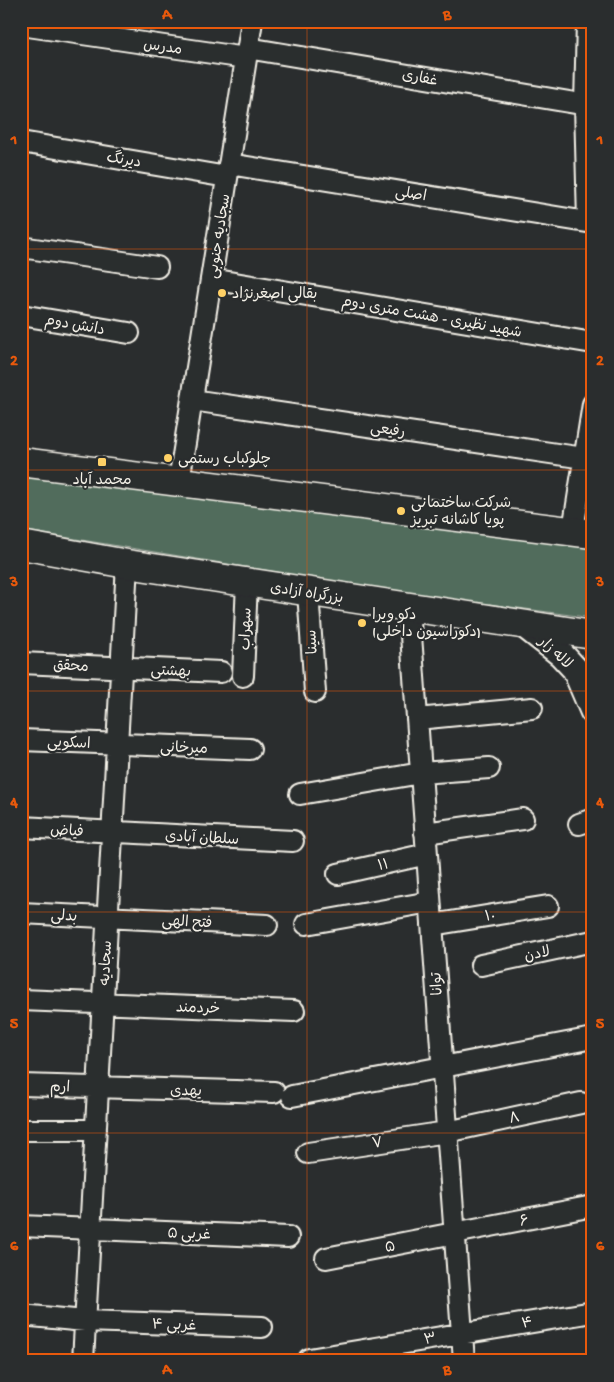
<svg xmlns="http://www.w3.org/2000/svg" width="614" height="1382" viewBox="0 0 614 1382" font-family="'Gochi Hand','Playpen Sans Arabic',sans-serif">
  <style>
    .green { fill: #516c5c; stroke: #a2aea2 }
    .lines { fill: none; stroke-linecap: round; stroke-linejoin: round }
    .minor-casing { stroke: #f4f1e8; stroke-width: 24 }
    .major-casing { stroke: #f4f1e8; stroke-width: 29 }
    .highway-casing { stroke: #f4f1e8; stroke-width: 31 }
    .minor { stroke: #2a2d2e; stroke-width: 20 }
    .major { stroke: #2a2d2e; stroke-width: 25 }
    .highway { stroke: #2a2d2e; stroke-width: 28 }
    .grid { fill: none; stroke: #e8590c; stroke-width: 1; stroke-opacity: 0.55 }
    .poi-dot { fill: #ffd166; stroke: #2a2d2e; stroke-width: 2 }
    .labels { text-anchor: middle; stroke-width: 4.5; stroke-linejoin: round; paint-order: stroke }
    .street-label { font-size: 15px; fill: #f4f1e8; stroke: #2a2d2e }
    .poi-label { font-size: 15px; fill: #f4f1e8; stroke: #2a2d2e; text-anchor: start }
    .neatline { fill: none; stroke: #e8590c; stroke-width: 2 }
    .grid-label { font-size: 16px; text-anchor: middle; font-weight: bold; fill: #e8590c }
  </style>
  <rect width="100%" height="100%" fill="#2a2d2e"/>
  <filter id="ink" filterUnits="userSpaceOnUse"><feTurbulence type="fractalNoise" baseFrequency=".02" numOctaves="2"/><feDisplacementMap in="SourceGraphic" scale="10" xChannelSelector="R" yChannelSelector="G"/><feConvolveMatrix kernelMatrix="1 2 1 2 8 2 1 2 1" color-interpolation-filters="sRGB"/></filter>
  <g filter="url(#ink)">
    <!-- green -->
    <path class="green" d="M21,472L593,547V618L398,592L21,530Z"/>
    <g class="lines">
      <!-- minor casing -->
      <g class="minor-casing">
        <path id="minor" d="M587,21L585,105L588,222
          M21,25L246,58
          M248,48L593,106
          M21,142L227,177
          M229,164L593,223
          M21,247L157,267
          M211,279L593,343
          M21,315L129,333
          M192,400L584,458
          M179,481L252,21
          M573,530L593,404
          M308,592L315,692
          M409,608L464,1361
          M21,663L221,672
          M243,676L247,582
          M417,719L532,708
          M21,740L250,749
          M300,794L421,773L489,768
          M579,824L593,819
          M21,827L293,841
          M425,833L523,819
          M338,874L427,854
          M21,913L267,925
          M306,924L430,902
          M432,925L548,906
          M481,965L593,941
          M21,1000L294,1011
          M21,1085L274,1092
          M292,1096L593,1038
          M21,1130H96
          M308,1153L447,1132L581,1103
          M21,1226L288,1237
          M326,1258L593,1206
          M21,1315L85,1321L262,1327
          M309,1359L593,1312
          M83,1361L127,564"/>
      </g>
      <!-- major casing -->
      <g class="major-casing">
        <path id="major" d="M524,625L561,654L575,669L593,711"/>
      </g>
      <!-- highway casing -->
      <g class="highway-casing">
        <path id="highway" d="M21,462L593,534
          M21,545L127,564L593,635"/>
      </g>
      <!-- minor -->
      <use href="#minor" class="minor"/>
      <!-- major -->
      <use href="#major" class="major"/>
      <!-- highway -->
      <use href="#highway" class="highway"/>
    </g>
  </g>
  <!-- grid -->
  <path class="grid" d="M307,21V1361M21,249H593M21,470H593M21,691H593M21,912H593M21,1133H593"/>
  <!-- markers -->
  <g class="poi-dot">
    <circle cx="222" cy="293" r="5"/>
    <circle cx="168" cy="458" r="5"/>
    <rect x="97" y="457" width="10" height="10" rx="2.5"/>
    <circle cx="401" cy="511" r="5"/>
    <circle cx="362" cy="623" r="5"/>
  </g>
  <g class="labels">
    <!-- street labels -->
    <g class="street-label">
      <text transform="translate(163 46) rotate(8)" y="5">مدرس</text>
      <text transform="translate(420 77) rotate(10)" y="5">غفاری</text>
      <text transform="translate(124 159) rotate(9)" y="5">دیرنگ</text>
      <text transform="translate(411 193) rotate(9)" y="5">اصلی</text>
      <text transform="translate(218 236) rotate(-81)" y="5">سجادیه جنوبی</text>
      <text transform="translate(432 316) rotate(10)" y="5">شهید نظیری - هشت متری دوم</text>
      <text transform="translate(75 324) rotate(10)" y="5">دانش دوم</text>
      <text transform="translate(388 429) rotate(8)" y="5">رفیعی</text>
      <text transform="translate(307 592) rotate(9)" y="5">بزرگراه آزادی</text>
      <text transform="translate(245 629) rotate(-88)" y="5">سهراب</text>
      <text transform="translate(311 642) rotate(-94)" y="5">سینا</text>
      <text transform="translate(556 652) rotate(43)" y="5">لاله زار</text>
      <text transform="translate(71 665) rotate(3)" y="5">محقق</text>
      <text transform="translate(171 670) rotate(3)" y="5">بهشتی</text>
      <text transform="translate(69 742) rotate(2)" y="5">اسکویی</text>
      <text transform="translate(184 747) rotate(2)" y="5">میرخانی</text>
      <text transform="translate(67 830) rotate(3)" y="5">فیاض</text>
      <text transform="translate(202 837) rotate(3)" y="5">سلطان آبادی</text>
      <text transform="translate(383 864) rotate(-12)" y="5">۱۱</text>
      <text transform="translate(64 915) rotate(3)" y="5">بدلی</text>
      <text transform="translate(490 915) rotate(-10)" y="5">۱۰</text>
      <text transform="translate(187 921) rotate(3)" y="5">فتح الهی</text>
      <text transform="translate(537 953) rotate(-12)" y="5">لادن</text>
      <text transform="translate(105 963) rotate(-87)" y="5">سجادیه</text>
      <text transform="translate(436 984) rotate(-94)" y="5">توانا</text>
      <text transform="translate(198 1007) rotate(2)" y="5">خردمند</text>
      <text transform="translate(60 1086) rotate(2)" y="5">ارم</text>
      <text transform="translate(186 1090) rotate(1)" y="5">یهدی</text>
      <text transform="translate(514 1117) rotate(-12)" y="5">۸</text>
      <text transform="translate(377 1142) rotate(-8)" y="5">۷</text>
      <text transform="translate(524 1220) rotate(-12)" y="5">۶</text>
      <text transform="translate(189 1233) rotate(2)" y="5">۵ غربی</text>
      <text transform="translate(390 1246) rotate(-11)" y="5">۵</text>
      <text transform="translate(527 1322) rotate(-9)" y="5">۴</text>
      <text transform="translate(174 1324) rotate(2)" y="5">۴ غربی</text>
      <text transform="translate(430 1338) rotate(-10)" y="5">۳</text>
    </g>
    <!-- poi labels -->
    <g class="poi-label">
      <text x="232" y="298">بقالی اصغرنژاد</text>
      <text x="178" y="463">چلوکباب رستمی</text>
      <text x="102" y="484" text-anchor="middle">محمد آباد</text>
      <text x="411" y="507">شرکت ساختمانی<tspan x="411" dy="17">پویا کاشانه تبریز</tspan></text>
      <text x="372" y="619">دکو ویرا<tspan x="372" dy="17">(دکوراسیون داخلی)</tspan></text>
    </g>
  </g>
  <!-- margin -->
  <rect width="614" height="1382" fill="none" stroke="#2a2d2e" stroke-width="55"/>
  <rect x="28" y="28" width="558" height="1326" class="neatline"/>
  <g class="grid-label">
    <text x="167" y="19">A</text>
    <text x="447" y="19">B</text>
    <text x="14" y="144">1</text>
    <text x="600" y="144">1</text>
    <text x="14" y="365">2</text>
    <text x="600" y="365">2</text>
    <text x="14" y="586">3</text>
    <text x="600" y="586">3</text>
    <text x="14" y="807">4</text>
    <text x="600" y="807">4</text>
    <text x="14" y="1028">5</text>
    <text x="600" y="1028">5</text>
    <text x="14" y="1250">6</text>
    <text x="600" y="1250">6</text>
    <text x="167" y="1374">A</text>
    <text x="447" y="1374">B</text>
  </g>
</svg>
